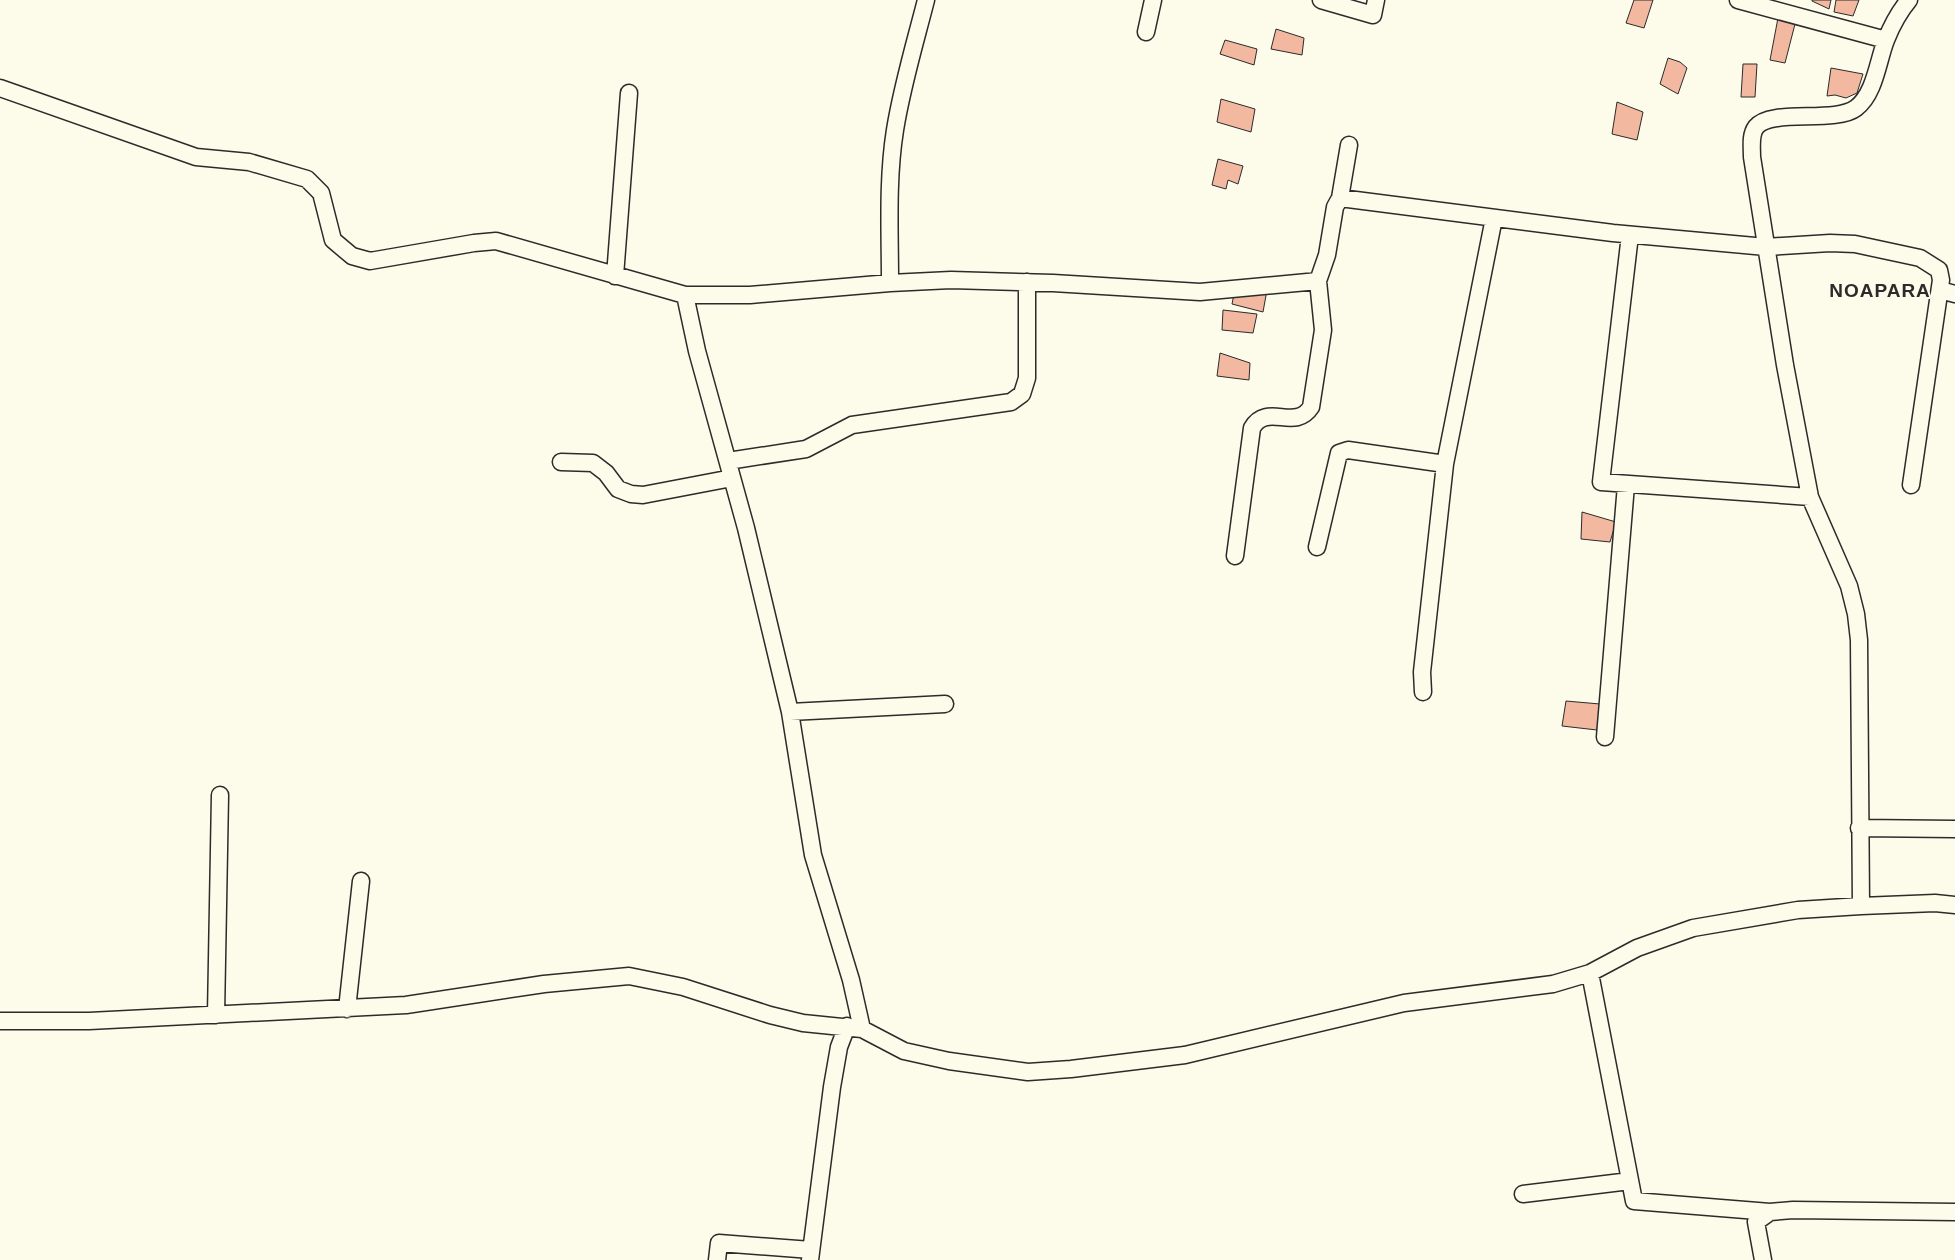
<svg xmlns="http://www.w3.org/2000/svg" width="1955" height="1260" viewBox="0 0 1955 1260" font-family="Arial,sans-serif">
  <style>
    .building { fill: #f2b8a0; stroke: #2b2b2b }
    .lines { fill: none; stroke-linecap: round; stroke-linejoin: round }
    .minor-casing { stroke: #2b2b2b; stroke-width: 19 }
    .minor { stroke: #fdfbea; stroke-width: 16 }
    .labels { text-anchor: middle; stroke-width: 4; stroke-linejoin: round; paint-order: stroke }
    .district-label { font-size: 19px; font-weight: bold; letter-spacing: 1px; fill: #2b2b2b; stroke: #fdfbea }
  </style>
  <rect width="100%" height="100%" fill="#fdfbea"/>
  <!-- building -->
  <path class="building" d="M1634,0H1653L1644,28L1626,23Z
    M1812,0H1831L1829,9L1812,1Z
    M1836,0H1859L1853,16L1834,12Z
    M1778,18L1795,24L1785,63L1770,60Z
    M1276,29L1304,38L1302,55L1271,49Z
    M1225,40L1257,49L1254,65L1220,54Z
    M1668,58L1680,62L1687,68L1678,94L1660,84Z
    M1743,64H1757L1755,97H1741Z
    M1831,68L1863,74L1857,93L1846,98L1835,95L1827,96Z
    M1221,99L1255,109L1251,132L1217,122Z
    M1617,102L1643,112L1637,140L1612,134Z
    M1218,159L1243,166L1238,184L1228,180L1226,189L1212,185Z
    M1267,290L1263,312L1232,304L1234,294Z
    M1223,310L1257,314L1253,333L1222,330Z
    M1220,353L1250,363L1249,380L1217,376Z
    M1582,512L1616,522L1610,542L1581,539Z
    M1566,701L1600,704L1597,730L1562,726Z"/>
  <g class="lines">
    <!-- minor casing -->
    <g class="minor-casing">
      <path id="minor" d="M1321,0L1373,15L1376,0
        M1738,0L1886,40
        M1909,0C1899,12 1892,25 1886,40C1878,60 1875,94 1856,108C1835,124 1771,108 1756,127C1750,135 1752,147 1752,157L1785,365L1810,497L1849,586L1856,614L1859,640L1861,906L1935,903L1955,905
        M1146,32L1153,0
        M0,88L196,157L249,162L307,179L321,193L333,240L352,256L370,261L474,243L496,241L685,295H750L890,283L951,280L1053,283L1200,292L1318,281L1327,255L1335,207L1340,198L1613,233L1766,247L1830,243L1855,244L1920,258L1939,270L1941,280L1911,485
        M1340,198L1349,145
        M1630,235L1601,482L1810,497
        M615,276L629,93
        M890,283C890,232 887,180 895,130C902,86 915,43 926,0
        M1940,290L1955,294
        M685,295L697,351L746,528L790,712L813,855L851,980L862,1029
        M728,461L806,449L852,425L1011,402L1022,394L1027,378V282
        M561,462L593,463L606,473L618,489L631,494L643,495L732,478
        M1317,547L1339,453L1348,450L1445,464
        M1235,556L1252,428C1267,402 1295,432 1311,407L1323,330L1318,281
        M1423,692L1422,672L1445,464L1494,218
        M790,712L945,704
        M1605,737L1626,485
        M1859,828L1955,829
        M1590,973L1634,1201L1770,1212
        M347,1009L361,881
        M216,1015L220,795
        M0,1021H89L406,1005L544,984L629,976L683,987L770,1015L803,1023L862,1029L904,1051L949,1061L1028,1072L1071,1069L1185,1055L1404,1003L1553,984L1590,973L1637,948L1693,928L1798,910L1861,906
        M1523,1194L1630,1181
        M717,1260L719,1243L811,1250
        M810,1260L832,1087L839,1047L847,1026
        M1763,1260L1756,1222L1770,1212L1793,1210L1955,1212"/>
    </g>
    <!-- minor -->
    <use href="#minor" class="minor"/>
  </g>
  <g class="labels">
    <!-- district labels -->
    <g class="district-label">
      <text x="1880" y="297">NOAPARA</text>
    </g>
  </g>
</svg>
